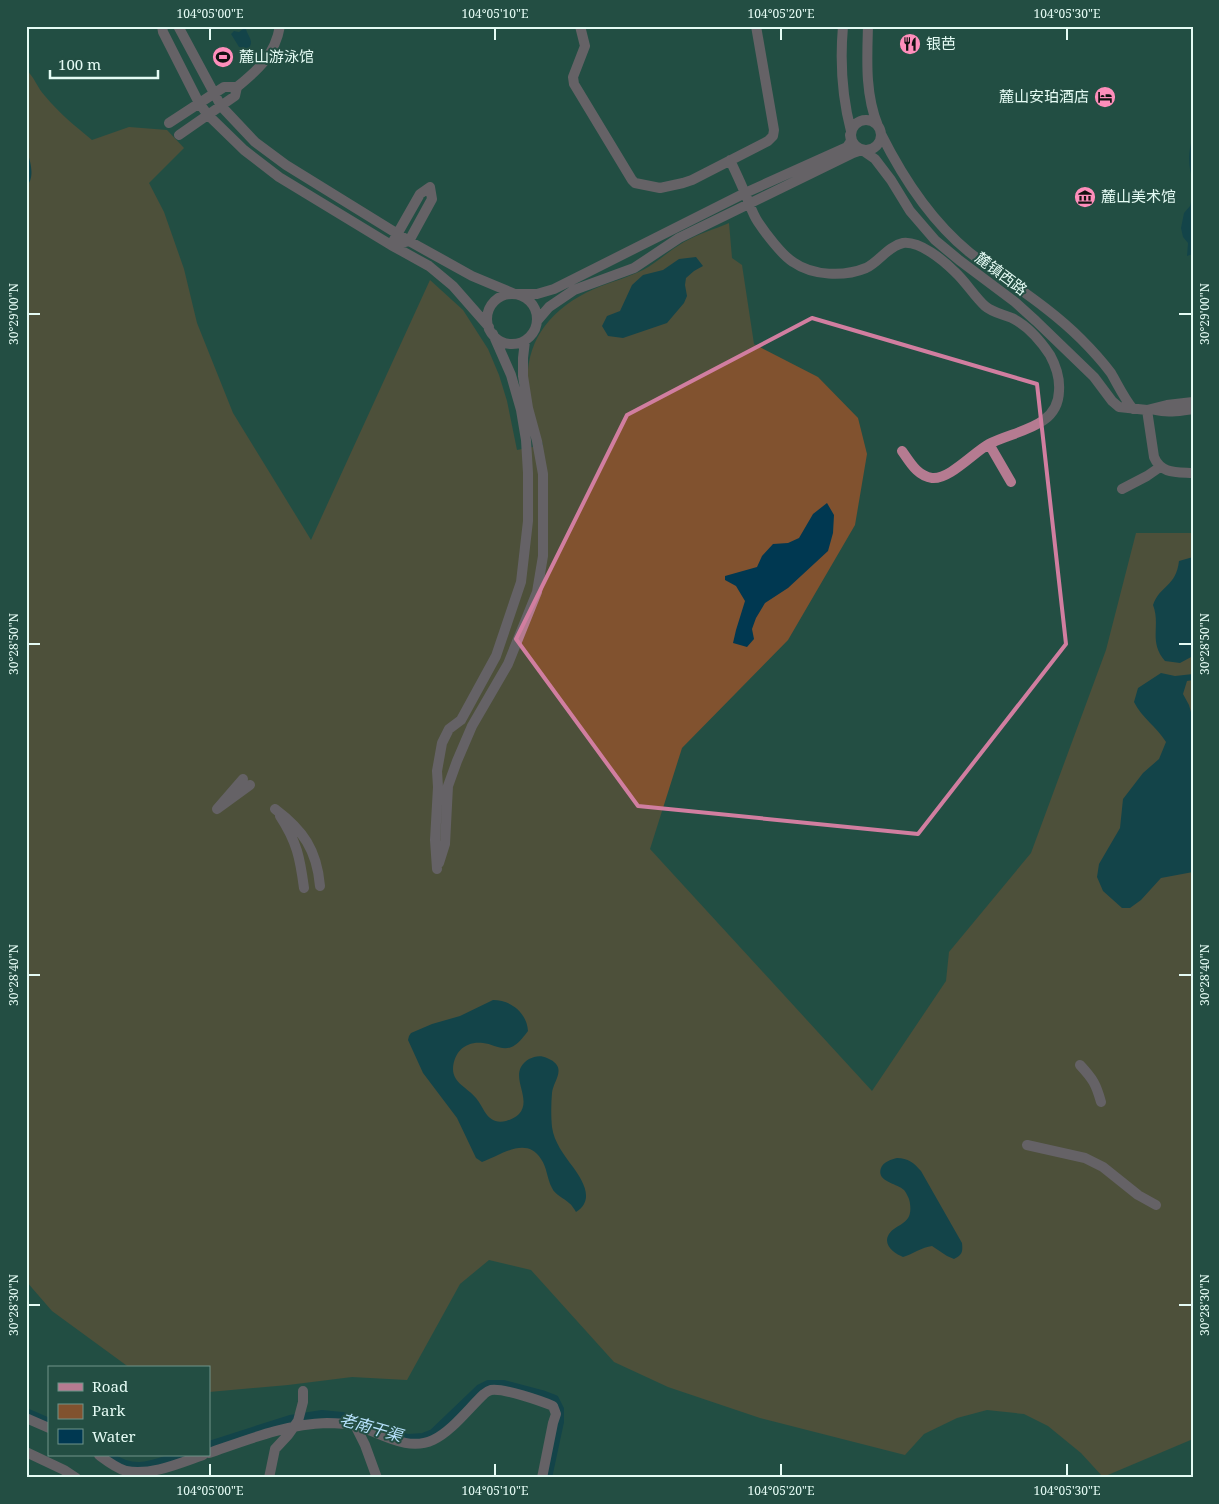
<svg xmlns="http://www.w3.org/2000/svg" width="1219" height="1504" viewBox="0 0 1219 1504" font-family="'Noto Serif','Noto Sans SC',serif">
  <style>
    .green { fill: #81522f }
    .water { fill: #003851 }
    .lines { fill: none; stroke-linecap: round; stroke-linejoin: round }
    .canal { stroke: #003851; stroke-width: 8 }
    .minor { stroke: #b57b91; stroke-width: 10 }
    .marked { fill: none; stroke: #d17ea0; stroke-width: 4; stroke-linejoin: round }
    .ticks { fill: none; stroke: #e4fbf4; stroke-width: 2 }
    .labels { text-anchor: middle; stroke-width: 4; stroke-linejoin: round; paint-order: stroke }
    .poi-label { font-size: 15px; fill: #e4fbf4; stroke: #234e43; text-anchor: start }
    .street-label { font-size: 15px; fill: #e4fbf4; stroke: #234e43 }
    .water-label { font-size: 16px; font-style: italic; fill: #b8e3fe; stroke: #234e43 }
    .neatline { fill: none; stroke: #e4fbf4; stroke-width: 2 }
    .ticks-label { font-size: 12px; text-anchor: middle; fill: #e4fbf4 }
  </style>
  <rect width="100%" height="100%" fill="#234e43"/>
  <!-- green -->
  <path class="green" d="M26,70C35,77 37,88 45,96C59,113 75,126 92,140L129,127L167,130L184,148L149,183L164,212L184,269L197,323L233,413L311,540L430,280L463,310L488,349L499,375L507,401L517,450L543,445C538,429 532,413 529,397C521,346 547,310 594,289C610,282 627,278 643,270C656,263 670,250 684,242C698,234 715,229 729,223L732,258L742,265L754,344L818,377L858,418L867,454L855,525L788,640L682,748L650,849L872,1091L946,981L949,952L1031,853L1106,650L1136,533H1193V1439L1103,1477L1081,1453L1048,1426L1024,1414L987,1410L957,1418L924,1434L905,1455L760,1418L668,1387L614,1362L531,1270L489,1260L460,1284L407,1380L352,1377L288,1385L209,1392V1368H130L52,1311L26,1281Z"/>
  <!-- water -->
  <path class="water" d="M243,29H246C248,37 255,41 248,49L239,47L231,34L234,31L239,32Z
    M1192,140H1193V180C1188,168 1188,152 1192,140Z
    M26,148C30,160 36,177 26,187Z
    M1193,193V254L1187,256L1188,243L1183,237L1181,228L1184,213L1190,206Z
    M696,257L703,266L694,271L686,278L685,285L687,296L684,303L667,323L623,338L608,336L602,326L607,316L620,311L632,285L643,275L663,270L679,259Z
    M827,503L834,515L833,533L828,551L788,588L765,603L756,618L752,629L754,639L747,647L733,643L736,630L745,601L736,586L725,580V576L757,567L762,556L773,544L788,543L799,538L813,514Z
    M1193,557V656L1180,663L1165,661C1148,641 1161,626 1153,605C1160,585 1176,587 1179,561Z
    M1161,673L1175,676L1193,674V680L1187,681L1183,694L1189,705L1193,719V872L1161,878L1141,900L1130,908H1122L1103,891L1097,877L1099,864L1120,828L1123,799L1143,773L1159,759L1166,742C1157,727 1142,718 1134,702L1138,688Z
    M493,1000C511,1000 527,1013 528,1031C524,1036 520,1042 515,1045C504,1053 494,1044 483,1043C465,1041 454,1052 453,1069C453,1083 468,1088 476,1098C485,1109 487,1125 506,1121C510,1120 516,1117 519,1114C534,1097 505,1074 529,1059C535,1056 541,1055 547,1058C569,1067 553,1081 552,1093C551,1104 551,1117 552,1127C554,1142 564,1155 573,1167C583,1181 595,1200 576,1212C574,1209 572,1205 569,1203C564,1198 555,1195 552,1188C547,1179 547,1167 541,1159C526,1135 500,1156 482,1162L476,1158L457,1118L423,1073L408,1040L409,1036L411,1033L432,1024L460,1016Z
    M897,1158C908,1158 914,1163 921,1171L962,1243C963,1252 962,1255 954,1259L947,1256L932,1246C922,1247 913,1254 903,1257C895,1254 882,1245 889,1234C897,1223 913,1225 910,1204C910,1200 907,1194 904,1190C897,1183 876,1182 881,1168C883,1162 892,1159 897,1158Z"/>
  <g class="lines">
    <!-- canal -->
    <path class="canal" d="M26,1412L49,1422
      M209,1445L290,1419L322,1414L342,1416L367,1422L395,1434L408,1438L423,1437L433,1433L480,1388L488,1384H504L542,1394L555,1399L560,1409V1422L548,1478
      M108,1455C136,1474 150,1465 180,1455"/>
    <!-- minor -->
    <path class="minor" d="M162,26L163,32L199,103L208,115L244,150L279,177L391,245L429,266L453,286L489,327
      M178,26L221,106L255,142L286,165L409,241L472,276L515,294H537L554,289L570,281L745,193L847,147L851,141L850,135
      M580,26L585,46L573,77L574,84L632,180L635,183L660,188L683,183L692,180L768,141L773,136L774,130L756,26
      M843,26C840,61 842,97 851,131
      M868,26C867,60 865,94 878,126
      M237,87C258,70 275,55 280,26
      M851 135a15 15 0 1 1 30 0a15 15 0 1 1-30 0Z
      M169,123L224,87H237L235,96L179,135
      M881,134C903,178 931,221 969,252C1006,281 1047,305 1081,339C1091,349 1102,361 1111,373C1118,385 1124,398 1133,409
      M730,160C735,171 740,181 744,191C749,202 752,213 758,222C766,234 782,255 793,262C813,276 844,277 866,268C879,262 888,246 903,243C920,241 943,260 955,272C966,282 974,296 985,306C993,313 1003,314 1012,318C1028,326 1040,340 1050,355C1056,366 1060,378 1059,391C1058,428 1016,430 989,444C974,452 949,480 932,478C917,476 910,462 902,451
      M430,187L432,199L409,241L391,245L420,194Z
      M487 319a25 25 0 1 1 50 0a25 25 0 1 1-50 0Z
      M537,321L549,307L574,290L634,268L679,238L853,153L862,150L875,159L891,180L910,211L935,240L959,260L1015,302L1036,321L1094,377L1112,401L1119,407L1147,410L1167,405L1193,402
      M1147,410L1154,457C1161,474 1176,472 1193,473
      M1155,410C1168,413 1179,411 1193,409
      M989,444L1011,482
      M1122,489L1147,476L1160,467
      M243,779L217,809L250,785
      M275,809C303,830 317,850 320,886
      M280,816C297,842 300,858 304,888
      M439,863L445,844L448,786L457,761L472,726L508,664L537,592L543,556V474L537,441L528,408L523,376V358L525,341
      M437,869L435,840L438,787L437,771L442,743L449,729L461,720L496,656L521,582L528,521V473L526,440L521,410L511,375L493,334
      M1080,1065C1093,1079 1096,1084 1101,1102
      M1027,1145L1085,1158L1103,1167L1138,1195L1156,1205
      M26,1418L49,1428
      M355,1425L365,1445L377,1478
      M26,1452L64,1470L76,1478
      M209,1453C247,1440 286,1424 327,1423C336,1423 348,1424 357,1426C382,1433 407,1452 433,1440C452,1431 469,1408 484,1394C486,1392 488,1391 491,1390C504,1388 541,1401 553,1406L556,1414L553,1423L542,1478
      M99,1455C107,1461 116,1468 126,1471C151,1476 180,1463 203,1455
      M269,1478L275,1449L288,1435L298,1421L303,1402V1391"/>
  </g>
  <!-- marked area -->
  <path d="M0 0H1219V1504H0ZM812,318L1037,384L1066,644L918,834L638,806L516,639L627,415Z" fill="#234e43" fill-opacity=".55" fill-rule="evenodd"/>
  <path class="marked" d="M812,318L1037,384L1066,644L918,834L638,806L516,639L627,415Z"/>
  <!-- ticks -->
  <path class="ticks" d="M210,28V40M495,28V40M781,28V40M1067,28V40M28,314H40M1179,314H1192M28,644H40M1179,644H1192M28,975H40M1179,975H1192M28,1305H40M1179,1305H1192M210,1464V1476M495,1464V1476M781,1464V1476M1067,1464V1476"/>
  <!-- icons -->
  <defs>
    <g id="restaurant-disc" transform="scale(1.125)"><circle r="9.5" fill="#fe8ebb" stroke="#234e43"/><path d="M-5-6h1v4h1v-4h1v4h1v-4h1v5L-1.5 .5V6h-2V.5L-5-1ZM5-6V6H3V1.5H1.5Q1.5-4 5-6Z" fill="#111"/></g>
    <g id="stadium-disc" transform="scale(1.125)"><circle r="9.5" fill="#fe8ebb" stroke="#234e43"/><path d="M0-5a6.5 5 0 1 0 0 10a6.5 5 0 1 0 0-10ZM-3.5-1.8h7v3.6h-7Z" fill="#111"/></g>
    <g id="hotel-disc" transform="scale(1.125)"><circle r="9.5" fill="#fe8ebb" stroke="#234e43"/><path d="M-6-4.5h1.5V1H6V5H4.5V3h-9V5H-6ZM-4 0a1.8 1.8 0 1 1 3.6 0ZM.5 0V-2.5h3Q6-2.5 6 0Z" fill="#111"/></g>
    <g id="museum-disc" transform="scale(1.125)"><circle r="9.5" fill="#fe8ebb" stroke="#234e43"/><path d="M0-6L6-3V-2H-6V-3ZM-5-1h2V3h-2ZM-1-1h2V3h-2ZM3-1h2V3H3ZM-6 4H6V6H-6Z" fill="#111"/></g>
  </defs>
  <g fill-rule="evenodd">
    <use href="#restaurant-disc" x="910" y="44"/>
    <use href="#stadium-disc" x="223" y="57"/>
    <use href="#hotel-disc" x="1105" y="97"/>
    <use href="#museum-disc" x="1085" y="197"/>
  </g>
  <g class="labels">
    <!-- poi labels -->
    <g class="poi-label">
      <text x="926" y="49">银芭</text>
      <text x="239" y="62">麓山游泳馆</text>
      <text x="1089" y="102" text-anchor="end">麓山安珀酒店</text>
      <text x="1101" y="202">麓山美术馆</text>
    </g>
    <!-- street labels -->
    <g class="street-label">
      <text transform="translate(1001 274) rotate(37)" y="5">麓镇西路</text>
    </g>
    <!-- water labels -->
    <g class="water-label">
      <text transform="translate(371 1427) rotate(16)" y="6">老南干渠</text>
    </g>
  </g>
  <!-- border -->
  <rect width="1219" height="1504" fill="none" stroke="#234e43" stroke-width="55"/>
  <!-- legend -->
  <rect x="48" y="1366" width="162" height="90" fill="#234e43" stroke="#70938a"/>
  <rect x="58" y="1383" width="25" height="8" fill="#b57b91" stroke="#70938a"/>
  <text x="92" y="1392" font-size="15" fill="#e4fbf4">Road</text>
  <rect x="58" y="1404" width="25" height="15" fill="#81522f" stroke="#70938a"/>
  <text x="92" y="1416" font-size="15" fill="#e4fbf4">Park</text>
  <rect x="58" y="1429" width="25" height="15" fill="#003851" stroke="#70938a"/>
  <text x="92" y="1442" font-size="15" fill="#e4fbf4">Water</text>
  <!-- scale -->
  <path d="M50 70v8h108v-8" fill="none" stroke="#e4fbf4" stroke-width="2.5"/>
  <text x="58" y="70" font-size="15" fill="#e4fbf4" stroke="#234e43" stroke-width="4" paint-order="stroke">100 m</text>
  <rect x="28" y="28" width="1164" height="1448" class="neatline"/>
  <g class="ticks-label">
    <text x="210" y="18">104°05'00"E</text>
    <text x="495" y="18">104°05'10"E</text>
    <text x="781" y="18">104°05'20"E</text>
    <text x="1067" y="18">104°05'30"E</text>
    <text transform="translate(14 314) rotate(-90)" y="4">30°29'00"N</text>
    <text transform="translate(1205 314) rotate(-90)" y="4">30°29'00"N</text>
    <text transform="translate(14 644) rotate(-90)" y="4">30°28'50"N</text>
    <text transform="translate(1205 644) rotate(-90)" y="4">30°28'50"N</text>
    <text transform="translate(14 975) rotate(-90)" y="4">30°28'40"N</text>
    <text transform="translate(1205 975) rotate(-90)" y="4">30°28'40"N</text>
    <text transform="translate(14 1305) rotate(-90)" y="4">30°28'30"N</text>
    <text transform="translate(1205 1305) rotate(-90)" y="4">30°28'30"N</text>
    <text x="210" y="1495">104°05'00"E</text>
    <text x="495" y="1495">104°05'10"E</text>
    <text x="781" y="1495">104°05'20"E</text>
    <text x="1067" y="1495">104°05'30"E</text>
  </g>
</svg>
